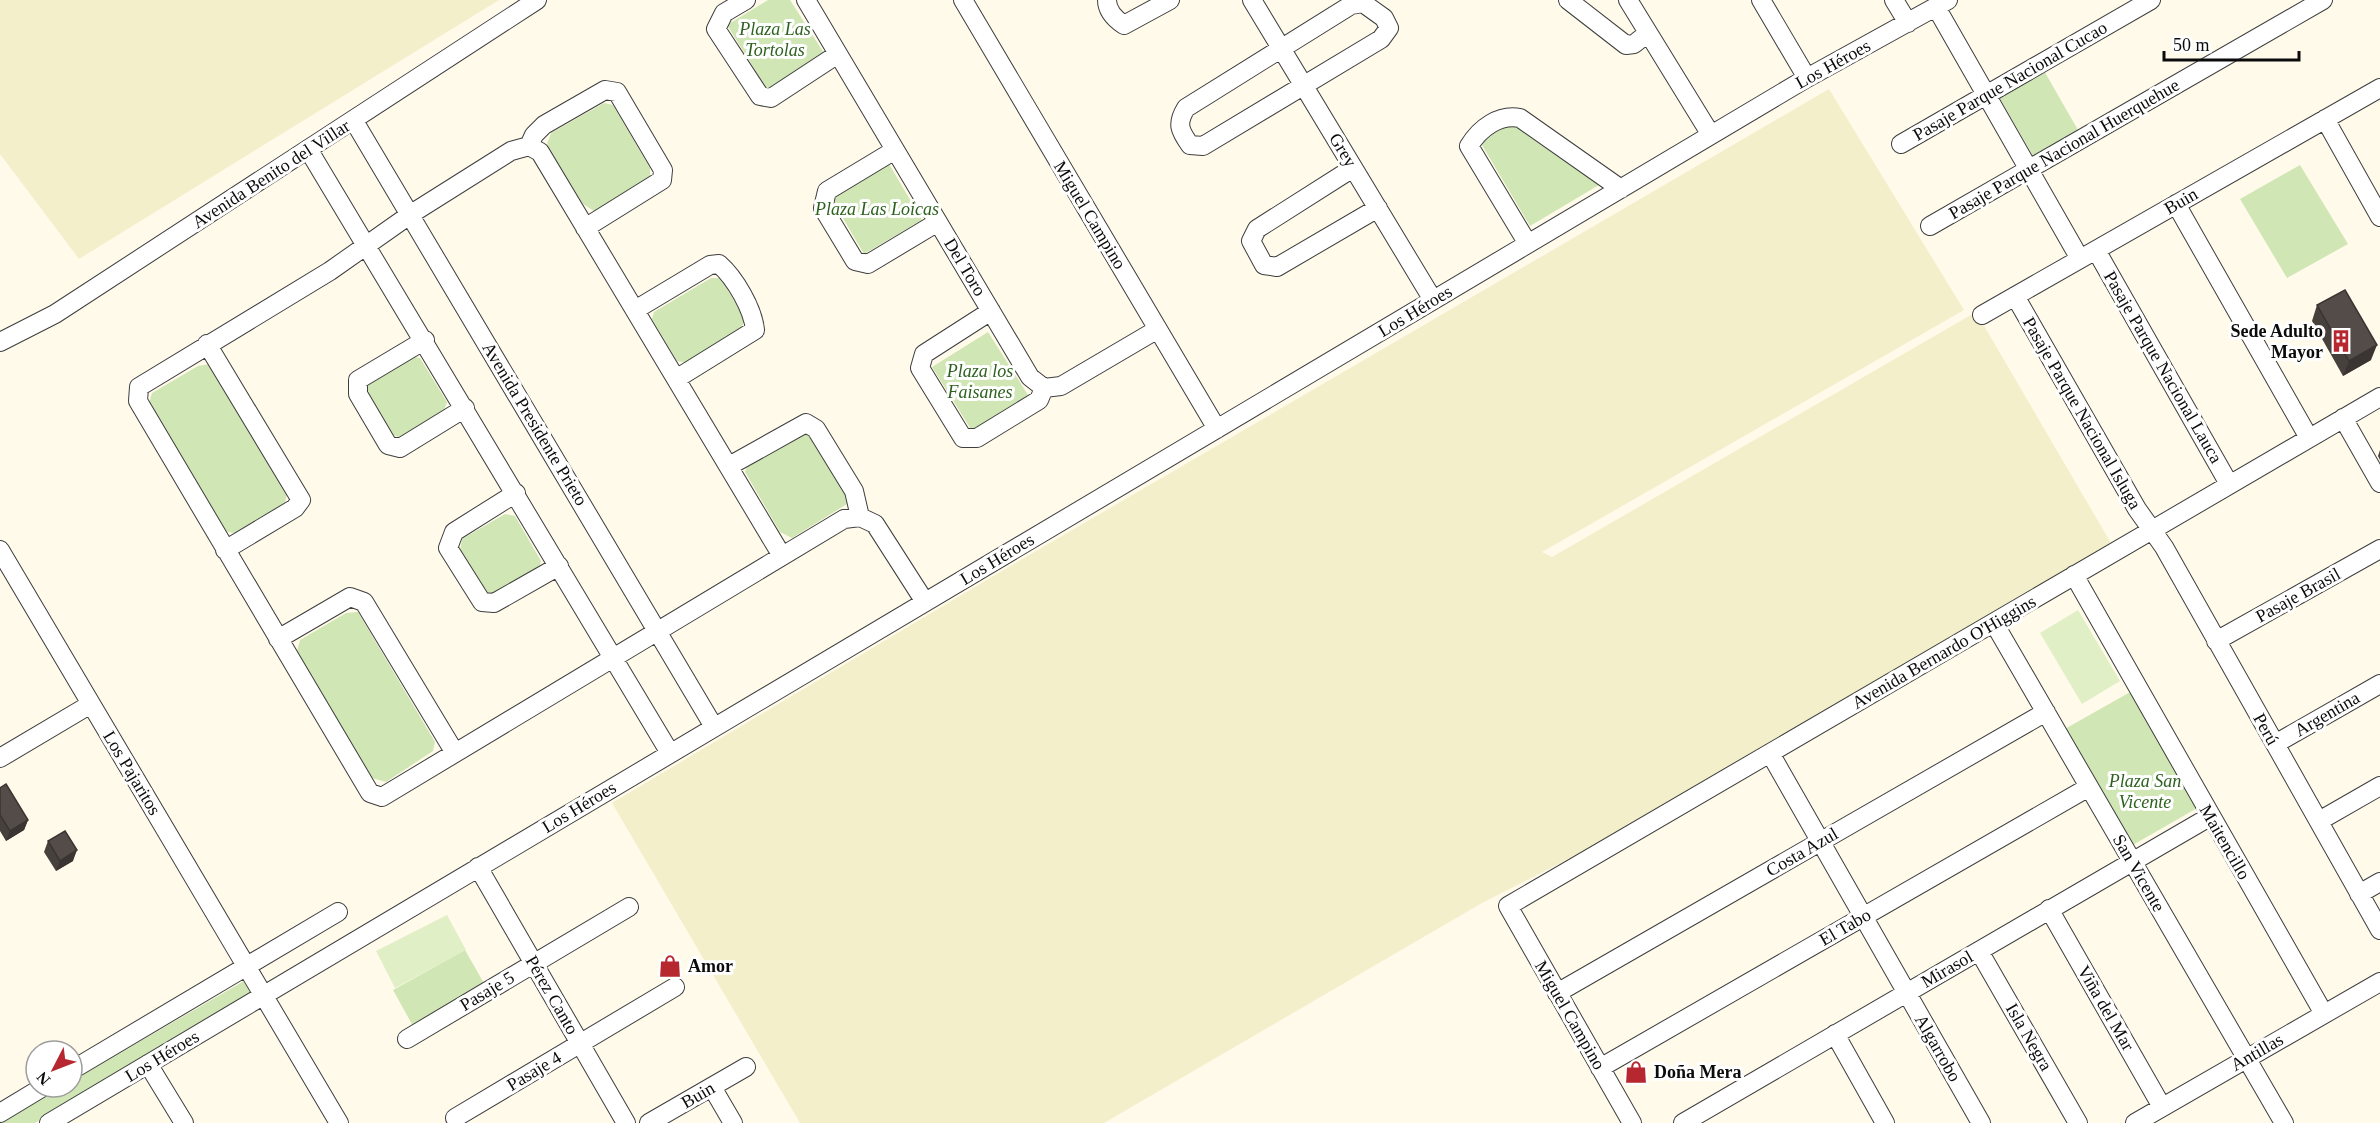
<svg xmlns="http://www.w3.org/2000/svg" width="2380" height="1123" viewBox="0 0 2380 1123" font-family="'Times New Roman',serif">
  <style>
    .farmland { fill: #f3efcb }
    .green { fill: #d0e7b5 }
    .pitch { fill: #e1efc6 }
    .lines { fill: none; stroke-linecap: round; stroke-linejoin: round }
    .minor-casing { stroke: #3e3e3e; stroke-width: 20 }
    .minor { stroke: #fff; stroke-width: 18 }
    .wall { fill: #47413e }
    .shaded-wall { fill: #3a3532 }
    .building { fill: #534c48; stroke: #3a3532; stroke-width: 1.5 }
    .labels { text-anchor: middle; stroke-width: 6; stroke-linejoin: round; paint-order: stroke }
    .park-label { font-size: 18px; font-style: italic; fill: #2d611e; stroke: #fff }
    .street-label { font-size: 18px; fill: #0b0b0b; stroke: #fff }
    .poi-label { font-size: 18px; font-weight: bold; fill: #0b0b0b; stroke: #fff; text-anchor: start }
  </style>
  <rect width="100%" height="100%" fill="#fffaea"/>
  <!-- farmland -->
  <path class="farmland" d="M0,0H499L79,259L0,154Z
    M1829,89L1964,310L1542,552L1552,557L1976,312L2115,550L1692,796L1482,903L1104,1123H800L612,803L990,578Z"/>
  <!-- green -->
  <path class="green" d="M768,0H790L824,53L767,89L727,25Z
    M2043,69L2078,130L2033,156L1998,95Z
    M604,103L613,105L650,168V176L594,211L583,204L547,144L551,133Z
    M1514,125L1599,185L1530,226L1482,145C1488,135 1503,126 1514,125Z
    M889,164L922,220L864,254L831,198Z
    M2300,165L2348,244L2287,278L2240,199Z
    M711,278H721L745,320L739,332L687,363L677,361L652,319L654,312Z
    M988,332L1028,395L972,431L932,367Z
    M410,356L420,358L447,402L444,410L401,438L390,434L365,394L368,381Z
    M210,364L287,494L285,503L238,534L224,531L149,403L152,393L198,366Z
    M801,431L811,432L847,495V504L792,538L780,532L745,472L749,461Z
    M505,514L515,516L541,561L539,569L495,596L484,592L460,551L462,539Z
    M358,612L435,742L433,751L386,782L372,778L297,651L300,640L346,613Z
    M2132,691L2199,807L2131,846L2063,730Z
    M465,950L485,985L413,1026L393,990Z
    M244,981L251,993L35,1123H0L62,1087H72V1081Z"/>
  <!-- pitch -->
  <path class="pitch" d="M2078,610L2120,681L2082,704L2040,633Z
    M447,915L466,950L395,988L376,951Z"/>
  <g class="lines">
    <!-- minor casing -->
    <g class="minor-casing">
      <path id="minor" d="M746,0L724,13L716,29L760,96L771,98L838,54
        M806,0L1030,377L1044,388L1061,386L1158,329
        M963,0L1217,429
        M1107,0C1107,11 1115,19 1124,25L1170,0
        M1252,0L1433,300
        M1568,0L1626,45L1634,44L1648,33
        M1628,0L1711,135
        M1761,0L1807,78
        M1894,0L1908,23
        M1363,3L1384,18L1389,28L1381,39L1203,146L1190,145C1180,131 1176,124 1186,108L1351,5Z
        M1936,7L2080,259
        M2325,119L2380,217
        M354,121L714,727
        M1901,144L2151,0
        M529,146L534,135L544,125L605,90L617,92L663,170L662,180L585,228
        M308,149L670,753
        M895,150L827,191L823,208L855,261L868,264L938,222
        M1353,168L1257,229L1251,241L1264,265L1277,267L1378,208
        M2176,204L2309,438
        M1930,226L2323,0
        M1528,244L1469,146C1480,128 1499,114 1520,118L1621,189
        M2096,250L2229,484
        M2015,296L2137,509L2164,547L2380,930
        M635,310L710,265L719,264C735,278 753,309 755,330L676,379
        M991,311L924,354L920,368L963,438H977L1039,400L1044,388
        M1982,315L2380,88
        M425,340L358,380V394L388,445L400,448L465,408
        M0,342L55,314L537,0
        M207,344L301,500L295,508L225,550
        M2343,418L2380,483
        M729,466L806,423L816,429L854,491L860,517
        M516,493L454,532L448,548L482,602L494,603L559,566
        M0,550L339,1123
        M782,556L540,152L529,146L511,151L411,214L330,271L139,387L138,401L370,793L382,797L844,519L860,517L875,524L925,602
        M2074,575L2324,1014
        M1994,623L2284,1123
        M278,639L350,597L364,602L455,753
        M2216,641L2380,549
        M2275,744L2380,684
        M1770,753L1981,1123
        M0,758L91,704
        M2319,821L2380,786
        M478,867L626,1123
        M2359,894L2380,882
        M2049,909L2162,1107
        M1979,951L2078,1123
        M1557,993L2046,712
        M1835,1034L1885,1123
        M407,1039L629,907
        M148,1064L184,1123
        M1600,1068L2089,787
        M72,1070L338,912
        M712,1087L733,1123
        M0,1113L43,1087
        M455,1118L675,987
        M49,1123L1807,78L1948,0
        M649,1123L746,1067
        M1632,1123L1508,906L2380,397
        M1683,1123L2211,816
        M2135,1123L2380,982"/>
    </g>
    <!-- minor -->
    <use href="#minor" class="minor"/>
  </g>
  <!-- wall -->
  <path class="wall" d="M2317,305L2371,360L2343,376L2312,321Z
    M2380,450V460L2378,456Z
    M0,788L28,820L24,830L6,841L0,831Z
    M48,841L73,861L56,871L44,852Z"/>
  <!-- shaded-wall -->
  <path class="shaded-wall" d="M2377,345L2371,360L2343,376L2349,361Z
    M28,820L24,830L6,841L10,831Z
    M77,850L73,861L56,871L60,861Z"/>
  <!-- building -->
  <path class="building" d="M2345,290L2377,345L2349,361L2317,305Z
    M6,784L28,820L10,831L0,815V788Z
    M65,831L77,850L60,861L48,841Z"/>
  <!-- icons -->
  <defs>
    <g id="building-bare" transform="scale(1.8)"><path d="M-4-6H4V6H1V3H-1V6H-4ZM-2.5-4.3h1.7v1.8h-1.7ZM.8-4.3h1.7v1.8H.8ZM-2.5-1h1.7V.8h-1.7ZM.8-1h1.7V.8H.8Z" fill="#b72730" stroke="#fff" stroke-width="2.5" paint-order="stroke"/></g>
    <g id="shop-bare" transform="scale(1.8)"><path d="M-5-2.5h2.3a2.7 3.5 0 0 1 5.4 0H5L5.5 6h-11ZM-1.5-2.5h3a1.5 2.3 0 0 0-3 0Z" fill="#b72730" stroke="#fff" stroke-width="2.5" paint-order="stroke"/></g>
  </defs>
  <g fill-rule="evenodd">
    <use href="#building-bare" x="2341" y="341"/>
    <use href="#shop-bare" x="670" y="966"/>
    <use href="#shop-bare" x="1636" y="1072"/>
  </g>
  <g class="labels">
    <!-- park labels -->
    <g class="park-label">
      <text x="775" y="35">Plaza Las<tspan x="775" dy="21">Tortolas</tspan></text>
      <text x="877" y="215">Plaza Las Loicas</text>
      <text x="980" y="377">Plaza los<tspan x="980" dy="21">Faisanes</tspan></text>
      <text x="2145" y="787">Plaza San<tspan x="2145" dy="21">Vicente</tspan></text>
    </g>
    <!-- street labels -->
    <g class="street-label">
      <text transform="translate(1833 64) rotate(-29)" y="6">Los Héroes</text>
      <text transform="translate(2010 81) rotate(-30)" y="6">Pasaje Parque Nacional Cucao</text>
      <text transform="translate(2064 149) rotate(-30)" y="6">Pasaje Parque Nacional Huerquehue</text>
      <text transform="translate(1343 150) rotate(59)" y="6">Grey</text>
      <text transform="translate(271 174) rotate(-33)" y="6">Avenida Benito del Villar</text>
      <text transform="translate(2181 201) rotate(-30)" y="6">Buin</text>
      <text transform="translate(1090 215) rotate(59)" y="6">Miguel Campino</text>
      <text transform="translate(965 267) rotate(59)" y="6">Del Toro</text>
      <text transform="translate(1415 311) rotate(-31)" y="6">Los Héroes</text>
      <text transform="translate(2163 367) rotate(60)" y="6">Pasaje Parque Nacional Lauca</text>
      <text transform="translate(2082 413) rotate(60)" y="6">Pasaje Parque Nacional Isluga</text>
      <text transform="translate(535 424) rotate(59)" y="6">Avenida Presidente Prieto</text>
      <text transform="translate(997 559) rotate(-31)" y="6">Los Héroes</text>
      <text transform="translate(2298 595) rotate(-29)" y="6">Pasaje Brasil</text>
      <text transform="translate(1944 652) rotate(-30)" y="6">Avenida Bernardo O'Higgins</text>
      <text transform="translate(2327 714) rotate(-30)" y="6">Argentina</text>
      <text transform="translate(2266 729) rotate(61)" y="6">Perú</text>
      <text transform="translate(132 773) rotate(59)" y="6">Los Pajaritos</text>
      <text transform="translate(579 807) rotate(-31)" y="6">Los Héroes</text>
      <text transform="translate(2225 842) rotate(60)" y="6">Maitencillo</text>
      <text transform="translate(1802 852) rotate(-30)" y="6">Costa Azul</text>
      <text transform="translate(2139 873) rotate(60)" y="6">San Vicente</text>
      <text transform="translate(1845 927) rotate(-30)" y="6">El Tabo</text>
      <text transform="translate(1947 969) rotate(-30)" y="6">Mirasol</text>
      <text transform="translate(487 991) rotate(-31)" y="6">Pasaje 5</text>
      <text transform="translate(552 995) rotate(60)" y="6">Pérez Canto</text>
      <text transform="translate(2106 1008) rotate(60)" y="6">Viña del Mar</text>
      <text transform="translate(1570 1015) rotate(60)" y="6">Miguel Campino</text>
      <text transform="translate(2029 1037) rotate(60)" y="6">Isla Negra</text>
      <text transform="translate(1938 1048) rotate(60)" y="6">Algarrobo</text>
      <text transform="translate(2257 1052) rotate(-30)" y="6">Antillas</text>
      <text transform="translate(162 1056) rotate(-31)" y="6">Los Héroes</text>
      <text transform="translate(534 1071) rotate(-31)" y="6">Pasaje 4</text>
      <text transform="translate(698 1095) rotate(-30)" y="6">Buin</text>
    </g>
    <!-- poi labels -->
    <g class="poi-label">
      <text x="2323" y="337" text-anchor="end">Sede Adulto<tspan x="2323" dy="21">Mayor</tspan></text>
      <text x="688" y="972">Amor</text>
      <text x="1654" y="1078">Doña Mera</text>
    </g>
  </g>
  <!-- north arrow -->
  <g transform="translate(54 1069) rotate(228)"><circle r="28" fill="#ffffff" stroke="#9d9d9d" stroke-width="1.5"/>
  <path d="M0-4.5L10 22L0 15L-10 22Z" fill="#b72730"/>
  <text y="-9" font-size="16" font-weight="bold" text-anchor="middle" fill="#0b0b0b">N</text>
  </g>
  <!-- scale -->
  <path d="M2164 51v9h135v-9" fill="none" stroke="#0b0b0b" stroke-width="3"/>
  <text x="2173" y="51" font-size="18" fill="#0b0b0b" stroke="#ffffff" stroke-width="4.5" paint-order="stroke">50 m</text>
</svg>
